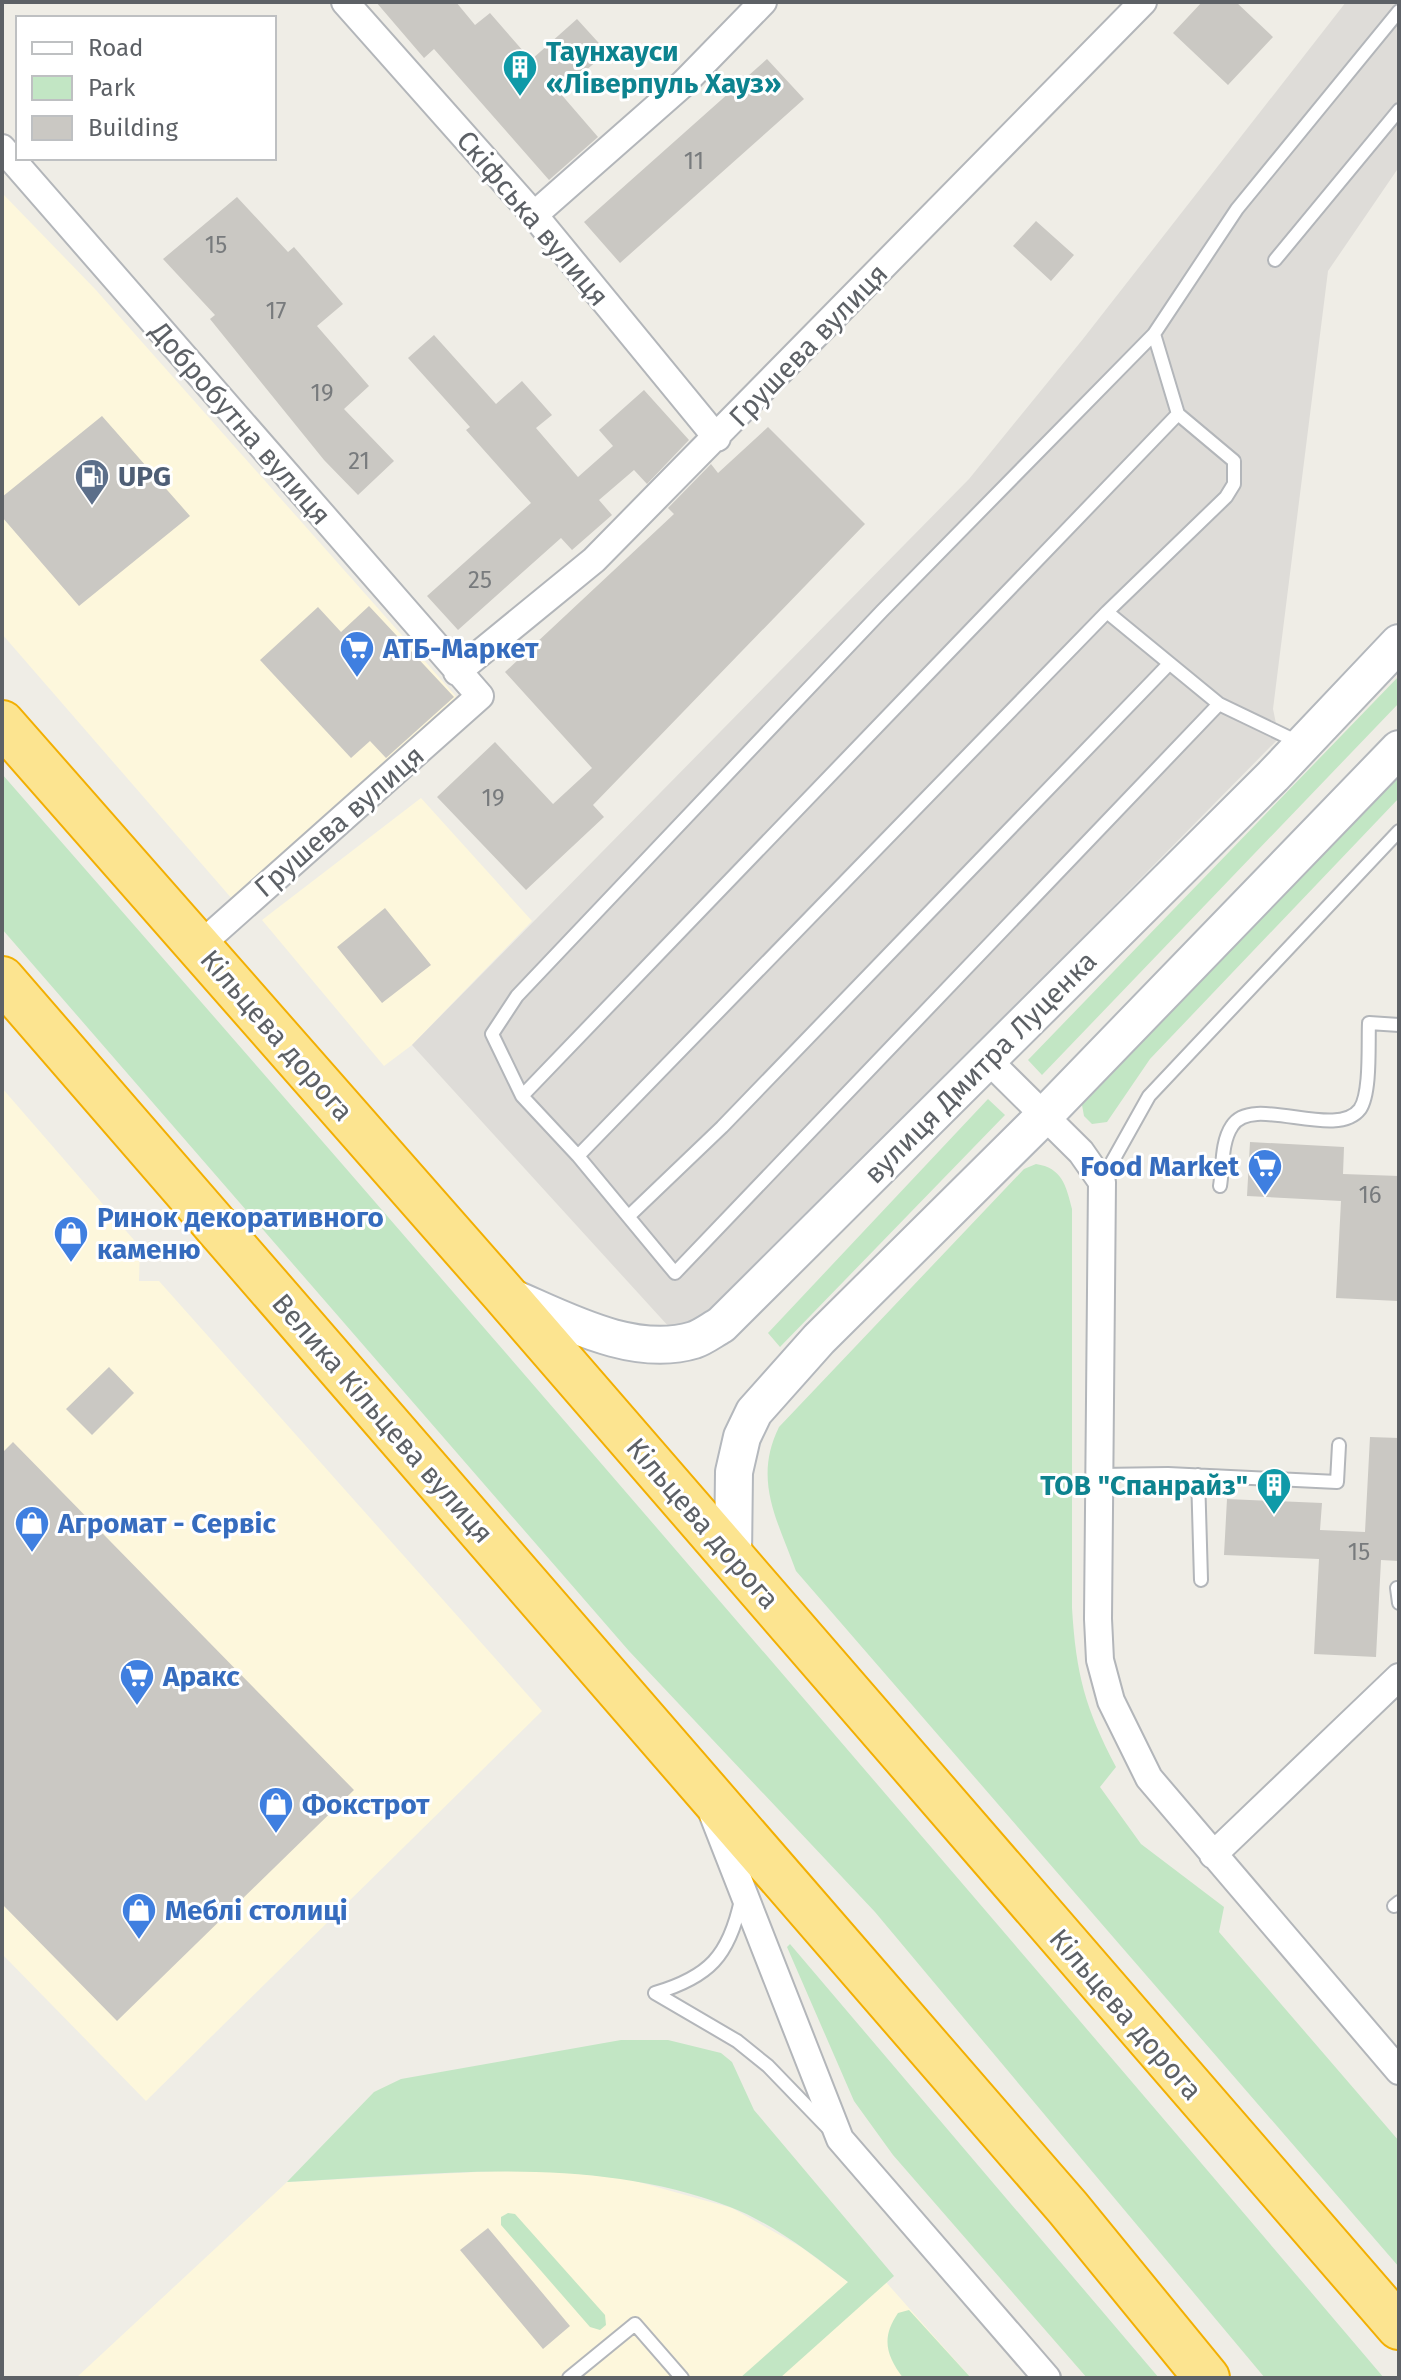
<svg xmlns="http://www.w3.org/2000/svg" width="1401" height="2380" viewBox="0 0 1401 2380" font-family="'Fira Sans',sans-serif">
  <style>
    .commercial { fill: #fdf7dc }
    .industrial { fill: #dedcd8 }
    .green { fill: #c2e6c4 }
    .building { fill: #cac8c3 }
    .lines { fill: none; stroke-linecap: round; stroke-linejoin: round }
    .lane-casing { stroke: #b3b6ba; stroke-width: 16 }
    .street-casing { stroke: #b3b6ba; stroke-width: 30 }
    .secondary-casing { stroke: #b4b8bd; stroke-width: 40 }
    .highway-casing { stroke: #f2af03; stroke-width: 48 }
    .lane { stroke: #fff; stroke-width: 12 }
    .street { stroke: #fff; stroke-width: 26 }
    .secondary { stroke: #fff; stroke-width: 36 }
    .highway { stroke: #fce490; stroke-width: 44 }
    .labels { text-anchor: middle; stroke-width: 6; stroke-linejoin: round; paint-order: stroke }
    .number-label { font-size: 24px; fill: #787b7d }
    .culture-label { font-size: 28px; font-weight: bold; fill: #0d838f; stroke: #fff; text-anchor: start }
    .street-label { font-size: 28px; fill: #5d6166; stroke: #fff }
    .service-label { font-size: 28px; font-weight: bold; fill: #4e5e75; stroke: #fff; text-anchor: start }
    .shop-label { font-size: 28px; font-weight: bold; fill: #366cbe; stroke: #fff; text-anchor: start }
  </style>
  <rect width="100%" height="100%" fill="#efede6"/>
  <!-- commercial -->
  <path class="commercial" d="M2,193L95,289L461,702L233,900L2,634Z
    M421,798L532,921L412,1045L384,1066L262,920Z
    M2,1088L140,1247L139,1281H159L542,1711L146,2101L2,1954Z
    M534,2169L628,2179L732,2208L801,2247L848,2282L869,2263L971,2378H76L287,2182Z"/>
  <!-- industrial -->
  <path class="industrial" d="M1346,2H1399V167L1328,271L1273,709L1279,738L701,1325L670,1328L412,1045L969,479L1083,339Z"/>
  <!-- green -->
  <path class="green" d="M1399,676V703L1042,1075L1028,1060Z
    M2,774C467,1305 927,1840 1384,2378H1265L875,1912L629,1651L2,929Z
    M1399,774V798L1150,1059L1107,1122L1092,1124L1084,1116L1082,1105Z
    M988,1099L1005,1115L780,1347L768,1333Z
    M1036,1164C1062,1168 1066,1185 1072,1209V1608C1076,1674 1085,1708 1116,1767L1100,1787L1141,1844L1224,1907L1219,1932L1399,2141V2267L796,1571C777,1519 753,1480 779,1427L1024,1169Z
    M790,1944L1159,2378H1087L893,2155L854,2101L787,1947Z
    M621,2040H668L721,2053L732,2062L754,2110L894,2276L780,2378H740L848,2282C813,2255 772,2223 730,2207C588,2153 435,2175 287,2182L374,2092L401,2079Z
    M508,2213L515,2214L605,2315L606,2325L600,2330L590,2327L501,2225V2217Z
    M909,2310L971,2378H903C886,2355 881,2338 898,2313Z"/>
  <!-- building -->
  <path class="building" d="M376,2H456L475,25L490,13L531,60L577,19L607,52L560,93L598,137L549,180L434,49L424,58Z
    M1202,2H1236L1273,37L1228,85L1173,33Z
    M767,59L804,99L620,263L584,222Z
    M237,197L288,252L294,247L343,304L317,326L369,386L344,409L394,461L358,495L324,460L210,319L215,315L163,259Z
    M1036,221L1074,255L1051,281L1013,246Z
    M434,335L496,404L522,381L552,415L536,428L578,477L613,446L599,430L644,390L689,440L647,484L634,470L599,500L612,515L572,550L561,538L458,630L427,596L531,503L466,430L470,427L408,358Z
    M102,416L190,516L79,606L2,517V497Z
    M768,427L865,524L593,805L604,817L526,890L437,797L495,742L553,804L592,768L505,672L674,514L668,508L711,464L718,473Z
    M369,606L454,697L386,758L370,741L351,758L260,660L318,607L341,632Z
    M385,908L431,965L382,1003L337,947Z
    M1250,1142L1344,1147L1343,1174L1399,1176L1398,1301L1336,1298L1341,1201L1247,1196Z
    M109,1367L134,1393L92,1435L66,1409Z
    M1370,1437L1399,1438V1561L1381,1560L1376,1657L1314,1654L1319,1559L1224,1555L1227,1499L1322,1503L1320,1530L1365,1532Z
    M13,1442L354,1790L117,2021L2,1904V1453Z
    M488,2228L570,2326L543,2349L460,2250Z"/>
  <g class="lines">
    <!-- lane casing -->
    <g class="lane-casing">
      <path id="lane" d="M1275,260L1399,110
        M1107,612L1219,704L1298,742
        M1219,704L675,1273L578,1156L522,1096L492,1034L517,996L882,611L1154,334L1237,209L1399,11
        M522,1096L1178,414
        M578,1156L1107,612L1226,497L1234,484V461L1178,414L1154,334
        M1102,1180L1149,1096L1399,831
        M1220,1186C1223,1168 1221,1142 1232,1126C1252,1093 1336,1141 1360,1109C1371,1093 1368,1044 1369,1023L1399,1025
        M630,1215L722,1127L1168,665
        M1100,1475L1168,1474L1337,1482L1339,1445
        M1198,1475L1201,1580
        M1397,1588L1399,1603
        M741,1900C729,1956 709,1977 655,1993L737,2041L768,2066L827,2127
        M1394,1906L1399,1902
        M569,2378L635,2324L682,2378"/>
    </g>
    <!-- street casing -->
    <g class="street-casing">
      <path id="street" d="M345,2L534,215L717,438
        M2,148L480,696L199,946
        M534,215L684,83L763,2
        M457,672L594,560L1143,2
        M988,1060L1081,1152L1102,1182L1098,1619L1100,1660L1111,1701L1149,1778L1399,2071
        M713,1815L840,2139L1047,2378
        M1213,1855L1399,1677"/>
    </g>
    <!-- secondary casing -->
    <g class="secondary-casing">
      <path id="secondary" d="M506,1295C561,1318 632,1359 694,1340C703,1337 712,1330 721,1325L1273,776L1399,643
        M733,1557L734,1472L742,1437L754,1412L819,1339L1044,1116L1399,749"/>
    </g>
    <!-- highway casing -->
    <g class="highway-casing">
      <path id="highway" d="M2,723L504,1294L1399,2327
        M2,979L1068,2208L1207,2378"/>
    </g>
    <!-- lane -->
    <use href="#lane" class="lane"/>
    <!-- street -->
    <use href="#street" class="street"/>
    <!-- secondary -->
    <use href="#secondary" class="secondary"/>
    <!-- highway -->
    <use href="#highway" class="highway"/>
  </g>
  <!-- icons -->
  <defs>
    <g id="building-pin" transform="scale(1.8)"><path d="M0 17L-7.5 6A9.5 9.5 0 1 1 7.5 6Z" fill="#0f9aa8" stroke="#fff"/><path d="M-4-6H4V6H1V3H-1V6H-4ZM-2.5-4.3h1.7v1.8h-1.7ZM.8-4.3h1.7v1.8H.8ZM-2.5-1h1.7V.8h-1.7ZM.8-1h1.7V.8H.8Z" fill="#fff"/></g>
    <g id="fuel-pin" transform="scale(1.8)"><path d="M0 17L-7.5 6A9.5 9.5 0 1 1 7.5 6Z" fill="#5c6f8a" stroke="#fff"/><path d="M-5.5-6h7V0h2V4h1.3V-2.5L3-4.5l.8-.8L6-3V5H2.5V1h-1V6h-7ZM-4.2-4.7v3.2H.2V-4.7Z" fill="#fff"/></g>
    <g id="supermarket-pin" transform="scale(1.8)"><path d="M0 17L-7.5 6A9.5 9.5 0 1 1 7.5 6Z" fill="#3f7fe0" stroke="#fff"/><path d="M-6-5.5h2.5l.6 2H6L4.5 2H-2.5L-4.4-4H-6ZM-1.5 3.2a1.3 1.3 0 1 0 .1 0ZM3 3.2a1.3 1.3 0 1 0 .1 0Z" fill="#fff"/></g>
    <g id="shop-pin" transform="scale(1.8)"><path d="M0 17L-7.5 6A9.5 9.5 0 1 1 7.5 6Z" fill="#3f7fe0" stroke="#fff"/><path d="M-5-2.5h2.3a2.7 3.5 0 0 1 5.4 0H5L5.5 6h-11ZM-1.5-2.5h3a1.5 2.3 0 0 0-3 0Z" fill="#fff"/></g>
  </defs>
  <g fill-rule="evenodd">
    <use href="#building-pin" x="520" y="67"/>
    <use href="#fuel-pin" x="92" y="476"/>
    <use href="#supermarket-pin" x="357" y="648"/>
    <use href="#supermarket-pin" x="1265" y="1166"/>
    <use href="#shop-pin" x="71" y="1233"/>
    <use href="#building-pin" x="1274" y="1485"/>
    <use href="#shop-pin" x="32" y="1523"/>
    <use href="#supermarket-pin" x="137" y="1676"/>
    <use href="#shop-pin" x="276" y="1804"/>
    <use href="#shop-pin" x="139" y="1910"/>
  </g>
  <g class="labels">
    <!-- number labels -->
    <g class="number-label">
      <text x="694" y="169">11</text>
      <text x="216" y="253">15</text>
      <text x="276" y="319">17</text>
      <text x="322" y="401">19</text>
      <text x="359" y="469">21</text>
      <text x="480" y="588">25</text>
      <text x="493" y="806">19</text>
      <text x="1370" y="1203">16</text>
      <text x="1359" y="1560">15</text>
    </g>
    <!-- culture labels -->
    <g class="culture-label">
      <text x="546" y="61">Таунхауси<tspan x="546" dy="32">«Ліверпуль Хауз»</tspan></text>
      <text x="1248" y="1495" text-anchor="end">ТОВ "Спанрайз"</text>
    </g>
    <!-- street labels -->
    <g class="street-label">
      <text transform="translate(533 218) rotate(50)" y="10">Скіфська вулиця</text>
      <text transform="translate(808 345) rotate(-46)" y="10">Грушева вулиця</text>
      <text transform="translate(241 423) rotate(49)" y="10">Добробутна вулиця</text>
      <text transform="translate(339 821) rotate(-41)" y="10">Грушева вулиця</text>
      <text transform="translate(277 1035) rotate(49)" y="10">Кільцева дорога</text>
      <text transform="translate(980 1067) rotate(-45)" y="10">вулиця Дмитра Луценка</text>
      <text transform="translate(383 1418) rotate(49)" y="10">Велика Кільцева вулиця</text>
      <text transform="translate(703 1523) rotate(49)" y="10">Кільцева дорога</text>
      <text transform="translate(1126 2014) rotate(49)" y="10">Кільцева дорога</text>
    </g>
    <!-- service labels -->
    <g class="service-label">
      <text x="118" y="486">UPG</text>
    </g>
    <!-- shop labels -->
    <g class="shop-label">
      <text x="383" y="658">АТБ-Маркет</text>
      <text x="1239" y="1176" text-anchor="end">Food Market</text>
      <text x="97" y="1227">Ринок декоративного<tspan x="97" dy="32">каменю</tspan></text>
      <text x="58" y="1533">Агромат - Сервіс</text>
      <text x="163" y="1686">Аракс</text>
      <text x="302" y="1814">Фокстрот</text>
      <text x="165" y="1920">Меблі столиці</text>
    </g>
  </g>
  <!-- border -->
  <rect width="1401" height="2380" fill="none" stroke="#5d6166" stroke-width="8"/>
  <!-- legend -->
  <rect x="16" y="16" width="260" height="144" fill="#ffffff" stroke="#bec0c2" stroke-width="2"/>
  <rect x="32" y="42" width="40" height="12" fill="#ffffff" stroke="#bec0c2" stroke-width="2"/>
  <text x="88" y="56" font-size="24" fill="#5d6166">Road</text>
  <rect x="32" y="76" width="40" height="24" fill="#c2e6c4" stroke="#bec0c2" stroke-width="2"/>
  <text x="88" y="96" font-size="24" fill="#5d6166">Park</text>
  <rect x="32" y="116" width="40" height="24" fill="#cac8c3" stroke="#bec0c2" stroke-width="2"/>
  <text x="88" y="136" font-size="24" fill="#5d6166">Building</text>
</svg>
